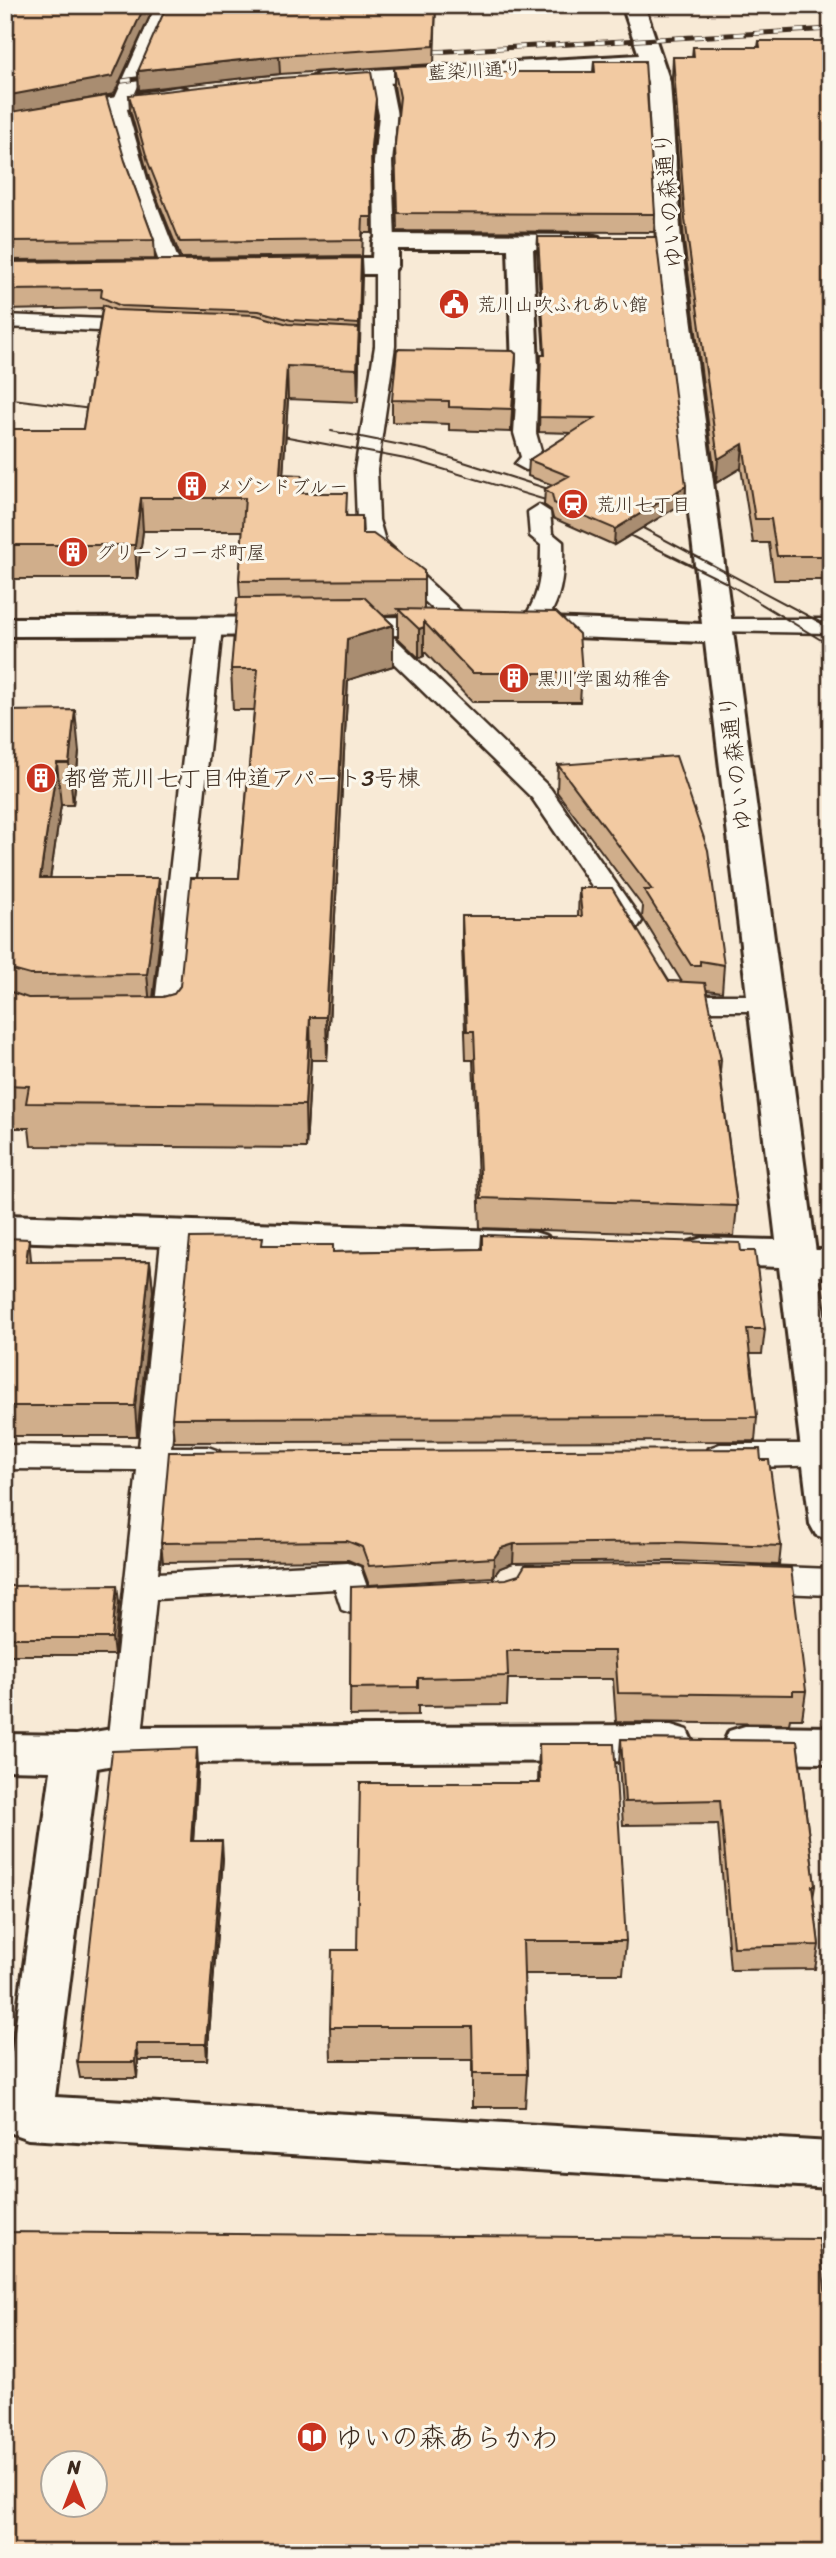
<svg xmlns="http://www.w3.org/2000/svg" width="836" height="2558" viewBox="0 0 836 2558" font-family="Sriracha,'Klee One',sans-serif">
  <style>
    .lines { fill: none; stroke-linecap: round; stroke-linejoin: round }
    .service-casing { stroke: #3b2a1e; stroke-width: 5 }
    .minor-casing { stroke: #3b2a1e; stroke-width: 6 }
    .tertiary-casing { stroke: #3b2a1e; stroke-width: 6 }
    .service { fill: #fbf7ec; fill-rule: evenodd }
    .minor { fill: #fbf7ec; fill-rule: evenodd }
    .tertiary { fill: #fbf7ec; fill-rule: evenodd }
    .tram { stroke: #3b2a1e; stroke-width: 2 }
    .rail-casing { stroke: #3b2a1e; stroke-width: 5 }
    .rail { stroke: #fbf7ec; stroke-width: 3.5; stroke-dasharray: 10; stroke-linecap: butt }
    .wall { fill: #d0ae8b; stroke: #3b2a1e; stroke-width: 2 }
    .shaded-wall { fill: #a98d71; stroke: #3b2a1e; stroke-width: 2 }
    .building { fill: #f2caa2; stroke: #3b2a1e; stroke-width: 2; fill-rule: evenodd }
    .labels { text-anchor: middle; stroke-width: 6; stroke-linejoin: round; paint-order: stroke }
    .far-street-label { font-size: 19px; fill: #3b2a1e; stroke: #fbf7ec }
    .far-poi-label { font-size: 19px; fill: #3b2a1e; stroke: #fbf7ec; text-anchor: start }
    .street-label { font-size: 23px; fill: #3b2a1e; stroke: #fbf7ec }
    .poi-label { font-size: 23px; fill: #3b2a1e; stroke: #fbf7ec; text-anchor: start }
    .near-poi-label { font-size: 28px; fill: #3b2a1e; stroke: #fbf7ec; text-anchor: start }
  </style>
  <rect width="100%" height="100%" fill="#f8ead6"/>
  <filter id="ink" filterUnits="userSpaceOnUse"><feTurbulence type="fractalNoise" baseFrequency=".0143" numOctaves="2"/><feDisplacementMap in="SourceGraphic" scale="14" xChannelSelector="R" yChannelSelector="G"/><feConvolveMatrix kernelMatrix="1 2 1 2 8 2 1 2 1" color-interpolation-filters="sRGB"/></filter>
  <g filter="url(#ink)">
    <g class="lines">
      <!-- service casing -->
      <g class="service-casing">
        <path id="service" d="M156,5H173L131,102L126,106L147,179L181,267L171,273L161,267L129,179L107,103L115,98Z
          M380,70L389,75L397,115L392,162L395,241L385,247L375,241L374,162L379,115L371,75Z
          M385,260L395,266V346L377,470L379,520L385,541L466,616L468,626L464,631H448L443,618L367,548L357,520L355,470L375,346V266Z
          M5,315L104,319L122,328L143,330L146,334L136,340H117L99,331L5,327Z
          M525,362L532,364L538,372L536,433L543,458L534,469L526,470L515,464L521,457L514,433L518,372L515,368Z
          M539,505L550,512L552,533L563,542C564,578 562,602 539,631H523L519,626C540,596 541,581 541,545L530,536L528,512Z
          M719,619H831V633L711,631L707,626L711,621Z
          M210,620L218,622L222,627L180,1028L176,1034L166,1037L149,1034L145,1028L153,1021L198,627L202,622Z
          M371,621L379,623L550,788L642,921L638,927H620L532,798L363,633L359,628L363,623Z
          M675,988L685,990L687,995H765L775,997L778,1003L775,1009L765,1011H679L669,1009L662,996L665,990Z
          M177,1223L187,1226L192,1233L171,1447H208L219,1451L224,1459L219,1467L208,1471L168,1470L158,1573L348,1563L360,1567L367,1587L392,1590L396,1599L392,1608L354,1614L342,1610L335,1589L156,1599L141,1745L136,1755L124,1759L112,1755L107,1745L137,1470L5,1469V1445L139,1447L162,1233L167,1226Z
          M720,1444H823L831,1447V1465L720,1468L709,1464L704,1456L709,1448Z
          M754,1566L831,1569V1595L754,1592L742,1588L738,1579L742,1570Z"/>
      </g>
      <!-- minor casing -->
      <g class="minor-casing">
        <path id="minor" d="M385,234L590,235L599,237L602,242L599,247L590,249H533L538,368L534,374H516L512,368L508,249H398V266L394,271L385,274H308L299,271L295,266L299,261L308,258H372L373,241L376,236Z
          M797,1250H831V1276H797L783,1272L778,1263L783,1254Z
          M671,1725L687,1730L693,1743L687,1756L671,1761L124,1763L97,1768L55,2097L831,2142V2188L28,2139L11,2133L5,2121V2103L51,1771L5,1770V1734L76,1735L124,1727Z
          M745,1726L831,1727V1763L745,1762L729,1757L723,1744L729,1731Z"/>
      </g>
      <!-- tertiary casing -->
      <g class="tertiary-casing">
        <path id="tertiary" d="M622,5H644L670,82L681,242L831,1365V1540L816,1535L810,1524L779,1267L702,1264L689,1260L683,1251L689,1242L702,1238L776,1240L705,642L522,635L511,632L507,626L511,620L522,617L702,624L657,242L648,82L643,68L319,87L308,80L319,73L639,55Z
          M179,87L187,89L191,94L187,99L5,129V115Z
          M452,617L463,620L467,626L463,632L452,635L5,636V618Z
          M5,1215L534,1232L547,1236L553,1245L547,1254L534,1258L5,1241Z"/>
      </g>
      <!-- service -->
      <use href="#service" class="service"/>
      <!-- minor -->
      <use href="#minor" class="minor"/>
      <!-- tertiary -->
      <use href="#tertiary" class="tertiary"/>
      <!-- tram -->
      <path class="tram" d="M5,398L107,411
        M331,431L426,450L564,494
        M267,433L416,461L562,505
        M626,519L831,628
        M613,527L725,582L831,646"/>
      <!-- rail casing -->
      <g class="rail-casing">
        <path id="rail" d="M415,53L831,29
          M102,84L157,76"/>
      </g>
      <!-- rail -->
      <use href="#rail" class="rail"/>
    </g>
    <!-- wall -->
    <path class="wall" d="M5,5H155L114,94L78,101L125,161L154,240L155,259L5,260Z
      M436,5L434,64L280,74L139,90L138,71Z
      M759,41H831V580H774L769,543H753L741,468L716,483L684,242L672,78L673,57H692L693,47H758Z
      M594,61L655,214L654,232L397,231L395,144L398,109L394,86V68L433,72H593Z
      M129,95L376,115L371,162L372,233H363L362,256L181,258L149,178L130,110Z
      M538,237L686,486L685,502L614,545L553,518L551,510L544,505L545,489L553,485L528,476L529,460L571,433L539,432L541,355H544L537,252Z
      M361,258L358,402L288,399L283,474L302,493L348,516H362L363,534L424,571V610L582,673L580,702H472L424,651V656L419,658L398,638V614L382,615L393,625V666L348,680L327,1060H311L306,1148L31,1146L29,1128H5V711L79,752L73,805H61L50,878H159L162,920L153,997H163L174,994L180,986L239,878L254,710H233L231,669L240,598L239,581L243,531H143L137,579H5V429H83L102,308L5,310V262Z
      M516,354L511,432L449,430V424L392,422V400Z
      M558,765L724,965L722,992L706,990L721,1060L720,1072L737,1206L734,1236L480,1228L473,1060H466L462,945V916H578L579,888L669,981L682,982L642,917L643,907L557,792Z
      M482,1235L741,1251L765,1329L762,1354H750L757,1417L755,1441L174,1442L172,1418L263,1245L333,1252L481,1249Z
      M5,1238L32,1262L150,1261L153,1291L137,1436H5Z
      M761,1460L781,1546L779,1565L673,1561L513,1563L500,1568L493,1577L369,1585L362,1566L348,1560L163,1562L161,1543Z
      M5,1586L119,1602L114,1655H9L8,1660H5Z
      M351,1587L806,1691L802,1719H790L789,1724L616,1722L613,1679H508L507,1705L418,1706V1715L350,1716Z
      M621,1739L797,1741L815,1886L813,1898L819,1945L815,1969L730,1970L718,1824L623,1825L619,1763Z
      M539,1744L626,1941L623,1974H524L527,2074L525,2107H472V2060H331L330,2027L357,1950L538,1783Z
      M198,1765L193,1841L223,1858L207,2060H138L137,2078H80L77,2062Z"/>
    <!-- shaded-wall -->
    <path class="shaded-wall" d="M145,5H155L114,94L5,114V96Z
      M279,56L280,74L139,90L138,71Z
      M376,99V115L371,162V146Z
      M361,258L362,277L360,343L359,324Z
      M359,328V361L358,402L357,369Z
      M516,354L515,376L511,432L512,409Z
      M287,366L288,399L281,508L280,474Z
      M743,444L741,468L716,483L718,459Z
      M302,475L303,508L299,493Z
      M686,486L685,502L614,545L615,529Z
      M141,498L143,531L137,579L135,545Z
      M393,625V666L348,680L327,1060L326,1017L347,639Z
      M424,627V656L419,658V629Z
      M75,710L79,752L73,805L69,763Z
      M57,763L61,805L44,920L40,878Z
      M159,878L162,920L151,1016L147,974Z
      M310,1017L311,1060L306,1148L305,1105Z
      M29,1239L32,1269L26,1262Z
      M150,1261L153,1291L137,1436L135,1406Z
      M514,1544L513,1563L500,1568L493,1577L494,1558L501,1548Z
      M117,1585L119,1602L114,1655L112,1638Z
      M6,1638L9,1655L8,1660L5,1643Z
      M197,1748L198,1765L192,1858L191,1841Z
      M222,1841L223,1858L207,2060L206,2044Z
      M136,2044L138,2060L137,2078L135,2062Z"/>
    <!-- building -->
    <path class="building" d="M5,5H145L113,76L5,96Z
      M167,5H436L434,46L279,56L138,71Z
      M759,41H831V556H777L771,519H755L743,444L718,459L685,219L673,57H694L693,47H760Z
      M594,61H645L655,214L397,213L395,144L400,97L394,68L433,66V72H595Z
      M371,72L376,99L371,146L372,217H363L362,240L180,242L148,162L129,95L280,78Z
      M106,96L125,161L154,240L5,241V113Z
      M538,237H656L686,486L615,529L554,503L552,494L545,489L569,476L529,460L595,418L539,417L541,355H545Z
      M361,258L359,324L291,320L259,311L121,306L101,297L102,289L5,290V262Z
      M103,305L115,310L256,315L288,324L359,328L357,369L287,366L280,474L302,475L299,493H347L346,516H362V534H373L418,566L424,571V580L239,581L245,498H141L135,545H5V429H83Z
      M397,349L513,351L516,354L512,409L449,407V401L392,400Z
      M364,597L393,625L347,639L326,1017H310L305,1105L26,1103L29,1086L5,1085V990L28,998L163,997L174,994L180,986L191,878H239L258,669H231L237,598Z
      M398,609L556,612L579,634L582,673H472L424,622V627L419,629Z
      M75,710L69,763H57L40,878H159L147,974L30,975L5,968V711Z
      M676,756L708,850L724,965L700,961V965H691L644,890H652L558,765Z
      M579,888H612L669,981L705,983L721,1060H718L737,1206L481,1198L474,1031H467L462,916H582Z
      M482,1235L740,1243L741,1251H755L765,1329H747L757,1417L172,1418L190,1238L263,1237L262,1245H333V1252L482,1249Z
      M5,1238L29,1239L26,1262L150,1261L135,1406H5Z
      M760,1449L761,1460H769L781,1546L675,1542L514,1544L501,1548L494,1558L369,1566L362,1547L347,1541L161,1543L169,1452Z
      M676,1564L791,1568L806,1691H793V1695L618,1693L615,1651H507L508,1676L418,1678V1687L350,1688L351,1587L506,1579L519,1575L525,1565Z
      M117,1585L112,1638H6L5,1643V1586Z
      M621,1739L797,1741L815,1886H812L819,1945L733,1947L720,1800L625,1802Z
      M539,1744H614L626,1941H523L527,2074H473L472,2027H330L332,1950H357L360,1783H540Z
      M197,1748L191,1841H222L206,2044H136L135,2062H77L112,1751Z
      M5,2232L819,2239L831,2338V2553H5ZM52,2463H94V2505H52Z"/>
  </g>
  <!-- icons -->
  <defs>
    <g id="civic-disc" transform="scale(1.575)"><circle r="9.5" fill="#c8321e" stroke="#fbf7ec"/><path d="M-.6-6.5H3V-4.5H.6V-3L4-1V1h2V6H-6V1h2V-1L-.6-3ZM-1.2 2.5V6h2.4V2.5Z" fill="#fff"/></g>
    <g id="building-disc" transform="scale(1.575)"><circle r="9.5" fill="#c8321e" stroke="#fbf7ec"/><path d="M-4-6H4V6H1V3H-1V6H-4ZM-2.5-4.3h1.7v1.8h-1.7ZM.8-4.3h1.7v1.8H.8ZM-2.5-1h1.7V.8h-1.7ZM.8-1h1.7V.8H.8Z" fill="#fff"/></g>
    <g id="station-disc" transform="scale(1.575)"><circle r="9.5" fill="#c8321e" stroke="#fbf7ec"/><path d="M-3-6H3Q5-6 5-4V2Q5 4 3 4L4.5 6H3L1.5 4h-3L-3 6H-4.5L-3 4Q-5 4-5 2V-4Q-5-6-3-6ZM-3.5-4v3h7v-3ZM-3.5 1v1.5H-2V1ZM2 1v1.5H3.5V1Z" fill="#fff"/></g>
    <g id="library-disc" transform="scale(1.575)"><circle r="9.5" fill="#c8321e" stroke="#fbf7ec"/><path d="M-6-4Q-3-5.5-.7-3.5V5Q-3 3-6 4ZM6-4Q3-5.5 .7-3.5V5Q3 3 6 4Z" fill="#fff"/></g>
  </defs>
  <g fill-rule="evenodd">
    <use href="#civic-disc" x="454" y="304"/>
    <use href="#building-disc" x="192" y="486"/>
    <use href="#station-disc" x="573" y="504"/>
    <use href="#building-disc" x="73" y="552"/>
    <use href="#building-disc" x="514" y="678"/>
    <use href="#building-disc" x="41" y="778"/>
    <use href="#library-disc" x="312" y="2437"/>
  </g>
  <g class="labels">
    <!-- far-street labels -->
    <g class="far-street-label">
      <text transform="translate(475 70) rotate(-3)" y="7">藍染川通り</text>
    </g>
    <!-- far-poi labels -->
    <g class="far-poi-label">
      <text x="477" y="311">荒川山吹ふれあい館</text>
      <text x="215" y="493">メゾンドブルー</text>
      <text x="596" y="511">荒川七丁目</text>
      <text x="96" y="559">グリーンコーポ町屋</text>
      <text x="537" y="685">黒川学園幼稚舎</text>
    </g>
    <!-- street labels -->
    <g class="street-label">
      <text transform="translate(668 200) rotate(-95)" y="8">ゆいの森通り</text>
      <text transform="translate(735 763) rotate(-97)" y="8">ゆいの森通り</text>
    </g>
    <!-- poi labels -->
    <g class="poi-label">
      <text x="64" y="786">都営荒川七丁目仲道アパート3号棟</text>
    </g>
    <!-- near-poi labels -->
    <g class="near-poi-label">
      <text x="335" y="2447">ゆいの森あらかわ</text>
    </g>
  </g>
  <!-- margin -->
  <rect width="836" height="2558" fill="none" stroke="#fbf7ec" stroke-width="28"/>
  <rect x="14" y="14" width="808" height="2530" fill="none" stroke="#3b2a1e" stroke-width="2.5" filter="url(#ink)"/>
  <!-- north arrow -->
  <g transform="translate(74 2484)"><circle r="33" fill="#fbf7ec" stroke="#aea59a" stroke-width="2"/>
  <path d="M0-5L12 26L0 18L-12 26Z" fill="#c8321e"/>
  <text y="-10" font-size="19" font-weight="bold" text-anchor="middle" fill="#3b2a1e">N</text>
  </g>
</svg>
